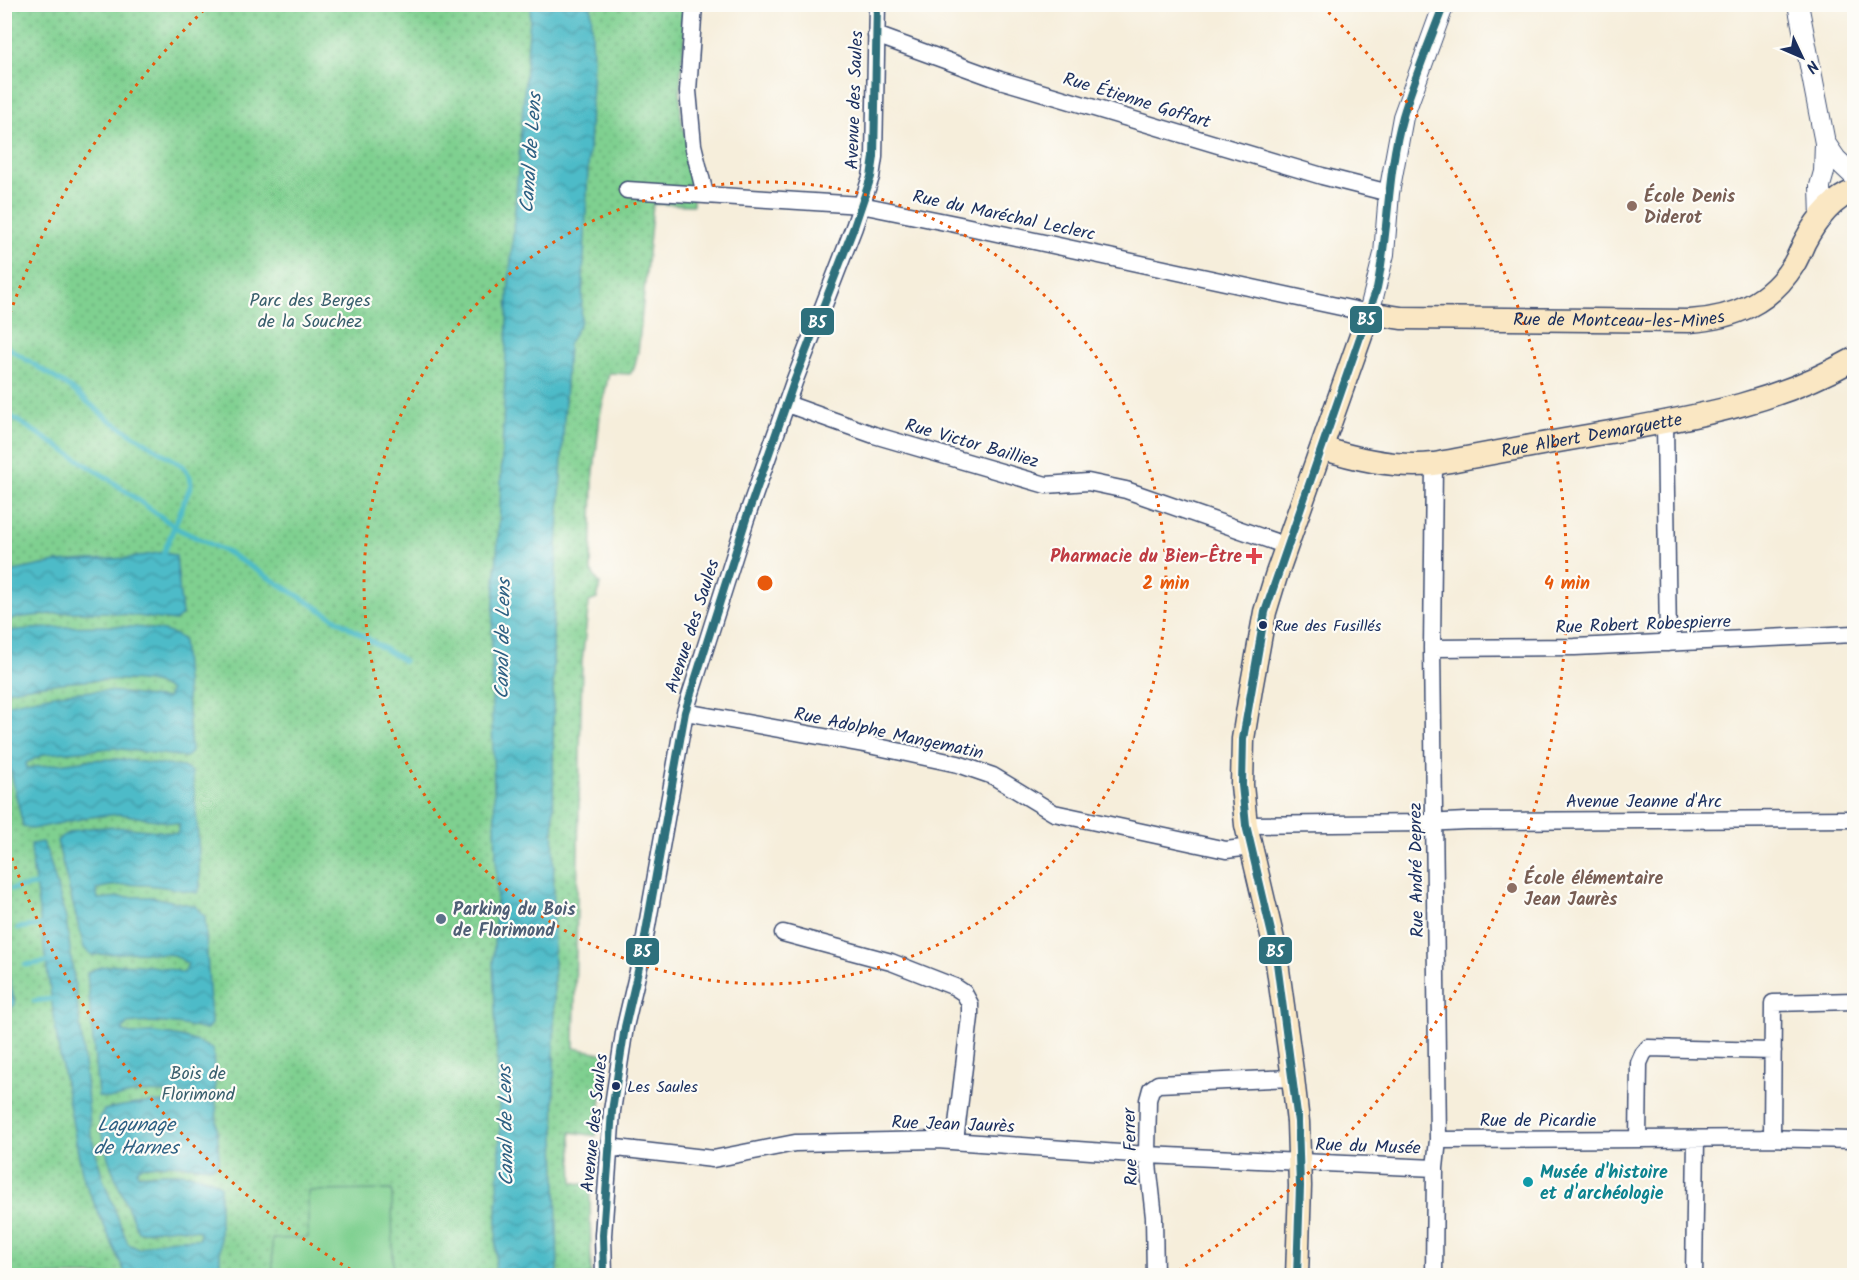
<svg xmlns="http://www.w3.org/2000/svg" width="1859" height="1280" viewBox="0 0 1859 1280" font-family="Kalam,sans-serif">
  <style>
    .park { fill: url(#park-dots); stroke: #4d8077; stroke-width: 1.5 }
    .pitch { fill: #7fd090; stroke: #4d8077; stroke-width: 1.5 }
    .water { fill: url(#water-waves); stroke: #347593; stroke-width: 1.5 }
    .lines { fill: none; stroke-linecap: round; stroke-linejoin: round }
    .stream { stroke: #4ebbc8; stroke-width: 5 }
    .minor-casing { stroke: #3c4c71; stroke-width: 19 }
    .tertiary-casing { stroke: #3c4c71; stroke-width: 22 }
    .secondary-casing { stroke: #3c4c71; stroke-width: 25 }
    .minor { stroke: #fff; stroke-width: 16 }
    .tertiary { stroke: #fff; stroke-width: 20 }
    .secondary { stroke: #fae7c3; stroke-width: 22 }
    .bus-1-casing { stroke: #fdfcf7; stroke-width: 12 }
    .bus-1 { stroke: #2e707c; stroke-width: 8 }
    .ring { fill: none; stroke: #e8590c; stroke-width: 3; stroke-dasharray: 3 6 }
    .education-dot { fill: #8d6e63; stroke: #fdfcf7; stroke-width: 2 }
    .health-dot { fill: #e0444e; stroke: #fdfcf7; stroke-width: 2 }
    .bus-dot { fill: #1b2f5e; stroke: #fdfcf7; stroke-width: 2 }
    .service-dot { fill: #5c6f8a; stroke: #fdfcf7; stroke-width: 2 }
    .culture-dot { fill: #0f9aa8; stroke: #fdfcf7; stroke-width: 2 }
    .labels { text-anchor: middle; stroke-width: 4.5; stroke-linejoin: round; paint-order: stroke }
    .bus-label { font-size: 16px; fill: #1b2f5e; stroke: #fdfcf7; text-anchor: start }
    .street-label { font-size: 18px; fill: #1b2f5e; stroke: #fdfcf7 }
    .education-label { font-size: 18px; font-weight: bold; fill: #785e54; stroke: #fdfcf7; text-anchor: start }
    .park-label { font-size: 18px; fill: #395f6d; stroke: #fdfcf7 }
    .health-label { font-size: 18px; font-weight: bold; fill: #be3a42; stroke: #fdfcf7; text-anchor: end }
    .service-label { font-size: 18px; font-weight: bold; fill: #4e5e75; stroke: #fdfcf7; text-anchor: start }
    .culture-label { font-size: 18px; font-weight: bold; fill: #0d838f; stroke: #fdfcf7; text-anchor: start }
    .water-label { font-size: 20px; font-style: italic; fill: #2d6083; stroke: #fdfcf7 }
    .centre { fill: #e8590c; stroke: #fdfcf7; stroke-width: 3 }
    .ring-label { font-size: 18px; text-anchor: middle; font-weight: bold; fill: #e8590c; stroke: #fdfcf7; stroke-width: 4.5; stroke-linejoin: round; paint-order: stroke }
    .line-badge { stroke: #fdfcf7; stroke-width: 2 }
    .badge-label { font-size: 16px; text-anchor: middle; font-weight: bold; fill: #fff }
  </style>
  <defs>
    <pattern id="park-dots" width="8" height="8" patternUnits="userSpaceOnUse" patternTransform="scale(1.5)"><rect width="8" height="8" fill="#7fd090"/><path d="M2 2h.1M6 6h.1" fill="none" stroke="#67a979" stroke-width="1.8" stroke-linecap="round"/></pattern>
    <pattern id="water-waves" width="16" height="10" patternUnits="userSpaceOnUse" patternTransform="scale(1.5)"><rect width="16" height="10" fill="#4ebbc8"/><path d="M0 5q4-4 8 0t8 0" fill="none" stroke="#4098a6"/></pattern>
  </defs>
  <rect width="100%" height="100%" fill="#fdfcf7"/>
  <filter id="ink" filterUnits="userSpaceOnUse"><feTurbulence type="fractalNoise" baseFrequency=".0167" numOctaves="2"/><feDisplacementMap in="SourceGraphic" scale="12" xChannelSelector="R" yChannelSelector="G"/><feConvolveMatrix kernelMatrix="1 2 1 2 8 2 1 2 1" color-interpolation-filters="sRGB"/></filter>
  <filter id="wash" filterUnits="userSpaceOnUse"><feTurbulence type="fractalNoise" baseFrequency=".008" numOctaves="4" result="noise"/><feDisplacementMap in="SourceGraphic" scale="24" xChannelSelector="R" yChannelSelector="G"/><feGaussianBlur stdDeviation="1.35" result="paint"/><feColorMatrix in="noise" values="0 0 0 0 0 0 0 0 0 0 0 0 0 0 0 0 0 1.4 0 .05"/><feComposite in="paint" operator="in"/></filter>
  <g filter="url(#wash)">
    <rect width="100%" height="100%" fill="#f6eedb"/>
    <!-- park -->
    <path class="park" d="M5,5H687L680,89L681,116L694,176L693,205L653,204L638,352L634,369L630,374L609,373L600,416L593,481L591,571L600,584L597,599L589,602L582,661L574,1048L607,1054L596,1136L571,1132L573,1182L590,1186L591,1275L5,1276Z"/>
    <!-- pitch -->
    <path class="pitch" d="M392,1190L393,1273L273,1274L272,1239L308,1238V1191Z"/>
    <!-- water -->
    <path class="water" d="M531,5H591L593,62L581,321L568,345L553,623L554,1086L558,1275L495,1276L500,1127L493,963L497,891L492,718V634L500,507L508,297Z
      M164,552L176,556L182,615L175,621L106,612H71L13,618L6,623L7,631C40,628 161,618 183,640L191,752L186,757L113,748L44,754L26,763L27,768L89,760L117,759L183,767L192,772C197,811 199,849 200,888L197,893C164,886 128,880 96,889L98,899L121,897H152L195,906L205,917L211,1024L206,1030C180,1023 155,1020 127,1024L122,1031C132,1037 143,1032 154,1033C174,1035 197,1039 213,1050L219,1161L214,1167L168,1164L140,1167L137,1171L138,1175C164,1173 198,1169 220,1185V1265L170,1275H126L83,1178L58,1046L32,862L31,844L42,842L48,854L66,919L82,1040L91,1135L103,1179L128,1244L139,1249C159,1239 177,1238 199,1239L200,1231L177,1228L138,1232C123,1194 103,1157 99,1117L104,1110C133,1103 160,1100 189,1104L192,1100L191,1096C172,1093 155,1091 136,1093C121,1095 113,1102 98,1096L87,973C110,959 159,965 184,973L188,964L175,955L138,952L92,955L84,948L57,841C75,818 151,830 177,834L180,824L120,814L90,817L32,829L23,826L5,746V707L6,705C39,697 73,690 107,691C127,692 148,699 167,698L170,691C147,669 36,685 5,691V573L56,562L129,558Z
      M4,956L15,1004L9,1011L5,1009Z"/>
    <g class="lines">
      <!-- stream -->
      <path class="stream" d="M4,345L72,389L108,419L183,466L190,477L191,485L164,552
        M4,412L106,477L178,529L227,552L404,661
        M12,889L35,885
        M18,928L41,925
        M25,965L46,962
        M34,1001L51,999"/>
    </g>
  </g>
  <g filter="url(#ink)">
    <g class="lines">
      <!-- minor casing -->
      <g class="minor-casing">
        <path id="minor" d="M694,4L688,91L693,145L705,194
          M876,35L1000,80L1322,176L1389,193
          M627,190L861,205L960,225L1369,313
          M787,404L874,435L1046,485L1088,482L1126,490L1287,546
          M1665,422L1668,643
          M1432,648L1575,647L1854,634
          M685,712L869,745L958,764L993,776L1054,813L1226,850L1251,847
          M1246,825L1425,823L1466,821L1854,819
          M783,933L891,962L955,987L964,993L970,1004V1017L955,1141
          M1773,1051L1648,1048L1643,1054L1639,1063L1638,1139L1772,1138L1773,1003L1854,1001
          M1762,1138L1854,1140
          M1438,1140L1650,1139
          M608,1147L713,1159L795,1143L937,1140L1147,1155L1435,1168
          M604,1276L603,1235L612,1111L625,1027L642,954L685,712L746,519L794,382L854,227L871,177L874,157L877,4
          M1155,1276L1154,1217L1147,1155L1148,1100L1151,1089L1158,1084L1293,1078
          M1434,1276L1435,1168L1438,1140L1432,648L1434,464
          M1694,1276L1696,1139"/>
      </g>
      <!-- tertiary casing -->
      <g class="tertiary-casing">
        <path id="tertiary" d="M1798,4L1825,143L1836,159L1854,176
          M1821,219L1820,186L1824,172L1825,143
          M1369,313L1384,254L1389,193L1403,117L1444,4"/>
      </g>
      <!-- secondary casing -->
      <g class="secondary-casing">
        <g id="secondary">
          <path id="s1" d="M1322,448C1356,459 1398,468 1434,464C1493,453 1551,442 1610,432C1699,416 1774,404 1854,359"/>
          <path id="s2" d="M1297,1276L1300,1186L1298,1122L1293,1078L1275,948L1246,825L1242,785L1243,739L1251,689L1265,612L1276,576L1369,313L1401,318L1690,321C1734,318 1770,303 1794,264C1798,257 1801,250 1804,243C1815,222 1832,199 1854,191"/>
        </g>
      </g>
      <!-- minor -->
      <use href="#minor" class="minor"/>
      <!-- tertiary -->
      <use href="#tertiary" class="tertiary"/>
      <!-- secondary -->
      <use href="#secondary" class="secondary"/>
      <!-- bus-1 casing -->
      <g class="bus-1-casing">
        <path id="bus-1" d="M604,1276L603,1235L612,1111L625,1027L642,954L685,712L746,519L794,382L854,227L871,177L874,157L877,4
          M1297,1276L1300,1186L1298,1122L1275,948L1246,825L1242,785L1243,739L1265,612L1377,288C1389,231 1387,172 1403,116C1414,79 1430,41 1444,4"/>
      </g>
      <!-- bus-1 -->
      <use href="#bus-1" class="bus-1"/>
    </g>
  </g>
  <!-- distance rings -->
  <g class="ring">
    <circle cx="765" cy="583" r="401"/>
    <path d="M358 1274A802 802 0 0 1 7 844M7 322A802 802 0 0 1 208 6M1322 6A802 802 0 0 1 1172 1274"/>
  </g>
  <!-- markers -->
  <g class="education-dot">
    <circle cx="1632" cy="206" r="6"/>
    <circle cx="1512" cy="888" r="6"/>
  </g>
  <path class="health-dot" d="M1251 547h6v6h6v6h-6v6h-6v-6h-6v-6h6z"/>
  <g class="bus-dot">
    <circle cx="1263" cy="625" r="5"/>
    <circle cx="616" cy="1086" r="5"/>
  </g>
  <circle class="service-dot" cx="441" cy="919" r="6"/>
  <circle class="culture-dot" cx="1528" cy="1182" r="6"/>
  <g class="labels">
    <!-- bus labels -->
    <g class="bus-label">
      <text x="1274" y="631">Rue des Fusillés</text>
      <text x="627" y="1092">Les Saules</text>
    </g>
    <!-- street labels -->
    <g class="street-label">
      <text transform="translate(854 100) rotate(-88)" y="6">Avenue des Saules</text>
      <text transform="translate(1137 100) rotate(17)" y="6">Rue Étienne Goffart</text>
      <text transform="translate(1004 215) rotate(12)" y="6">Rue du Maréchal Leclerc</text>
      <text dy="6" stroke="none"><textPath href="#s2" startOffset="1238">Rue de Montceau-les-Mines</textPath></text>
      <text dy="6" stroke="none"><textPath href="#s1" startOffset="274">Rue Albert Demarquette</textPath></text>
      <text transform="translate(972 443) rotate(16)" y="6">Rue Victor Bailliez</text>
      <text transform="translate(1643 624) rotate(-2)" y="6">Rue Robert Robespierre</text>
      <text transform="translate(692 626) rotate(-72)" y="6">Avenue des Saules</text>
      <text transform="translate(889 733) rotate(12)" y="6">Rue Adolphe Mangematin</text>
      <text x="1644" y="807">Avenue Jeanne d'Arc</text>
      <text transform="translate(1416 870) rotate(-91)" y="6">Rue André Deprez</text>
      <text x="1538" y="1126">Rue de Picardie</text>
      <text transform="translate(594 1123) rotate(-84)" y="6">Avenue des Saules</text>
      <text transform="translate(953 1124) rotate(2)" y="6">Rue Jean Jaurès</text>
      <text transform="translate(1368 1146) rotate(2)" y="6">Rue du Musée</text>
      <text transform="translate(1130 1147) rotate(-92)" y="6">Rue Ferrer</text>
    </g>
    <!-- education labels -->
    <g class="education-label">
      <text x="1644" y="202">École Denis<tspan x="1644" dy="21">Diderot</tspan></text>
      <text x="1524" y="884">École élémentaire<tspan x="1524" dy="21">Jean Jaurès</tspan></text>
    </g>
    <!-- park labels -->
    <g class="park-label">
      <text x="310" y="306">Parc des Berges<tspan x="310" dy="21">de la Souchez</tspan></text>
      <text x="198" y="1079">Bois de<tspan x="198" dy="21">Florimond</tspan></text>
    </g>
    <!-- health labels -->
    <g class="health-label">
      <text x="1242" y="562">Pharmacie du Bien-Être</text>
    </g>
    <!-- service labels -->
    <g class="service-label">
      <text x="453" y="915">Parking du Bois<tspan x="453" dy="21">de Florimond</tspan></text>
    </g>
    <!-- culture labels -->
    <g class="culture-label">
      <text x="1540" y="1178">Musée d'histoire<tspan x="1540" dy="21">et d'archéologie</tspan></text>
    </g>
    <!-- water labels -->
    <g class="water-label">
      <text transform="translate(530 153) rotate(-86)" y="7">Canal de Lens</text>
      <text transform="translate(502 639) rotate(-89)" y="7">Canal de Lens</text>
      <text x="136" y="1131">Lagunage<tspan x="136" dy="23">de Harnes</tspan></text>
      <text transform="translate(505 1126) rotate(-91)" y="7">Canal de Lens</text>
    </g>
  </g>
  <circle cx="765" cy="583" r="9" class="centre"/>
  <g class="ring-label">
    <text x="1166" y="589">2 min</text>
    <text x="1567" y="589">4 min</text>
  </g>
  <g class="line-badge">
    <rect x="1349" y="305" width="34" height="29" rx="6" fill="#2e707c"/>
    <rect x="800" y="307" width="35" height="29" rx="6" fill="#2e707c"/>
    <rect x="1258" y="936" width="35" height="29" rx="6" fill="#2e707c"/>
    <rect x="625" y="937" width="35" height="29" rx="6" fill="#2e707c"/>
  </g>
  <g class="badge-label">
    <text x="1366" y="325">B5</text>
    <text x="817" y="328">B5</text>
    <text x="1275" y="957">B5</text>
    <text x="642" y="957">B5</text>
  </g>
  <!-- margin -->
  <rect width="1859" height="1280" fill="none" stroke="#fdfcf7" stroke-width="24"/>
  <!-- north arrow -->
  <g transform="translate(1802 57) rotate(134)" stroke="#fdfcf7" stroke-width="4.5" paint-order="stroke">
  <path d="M0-4.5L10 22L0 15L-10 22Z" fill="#1b2f5e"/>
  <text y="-9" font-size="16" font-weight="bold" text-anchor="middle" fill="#1b2f5e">N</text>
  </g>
</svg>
